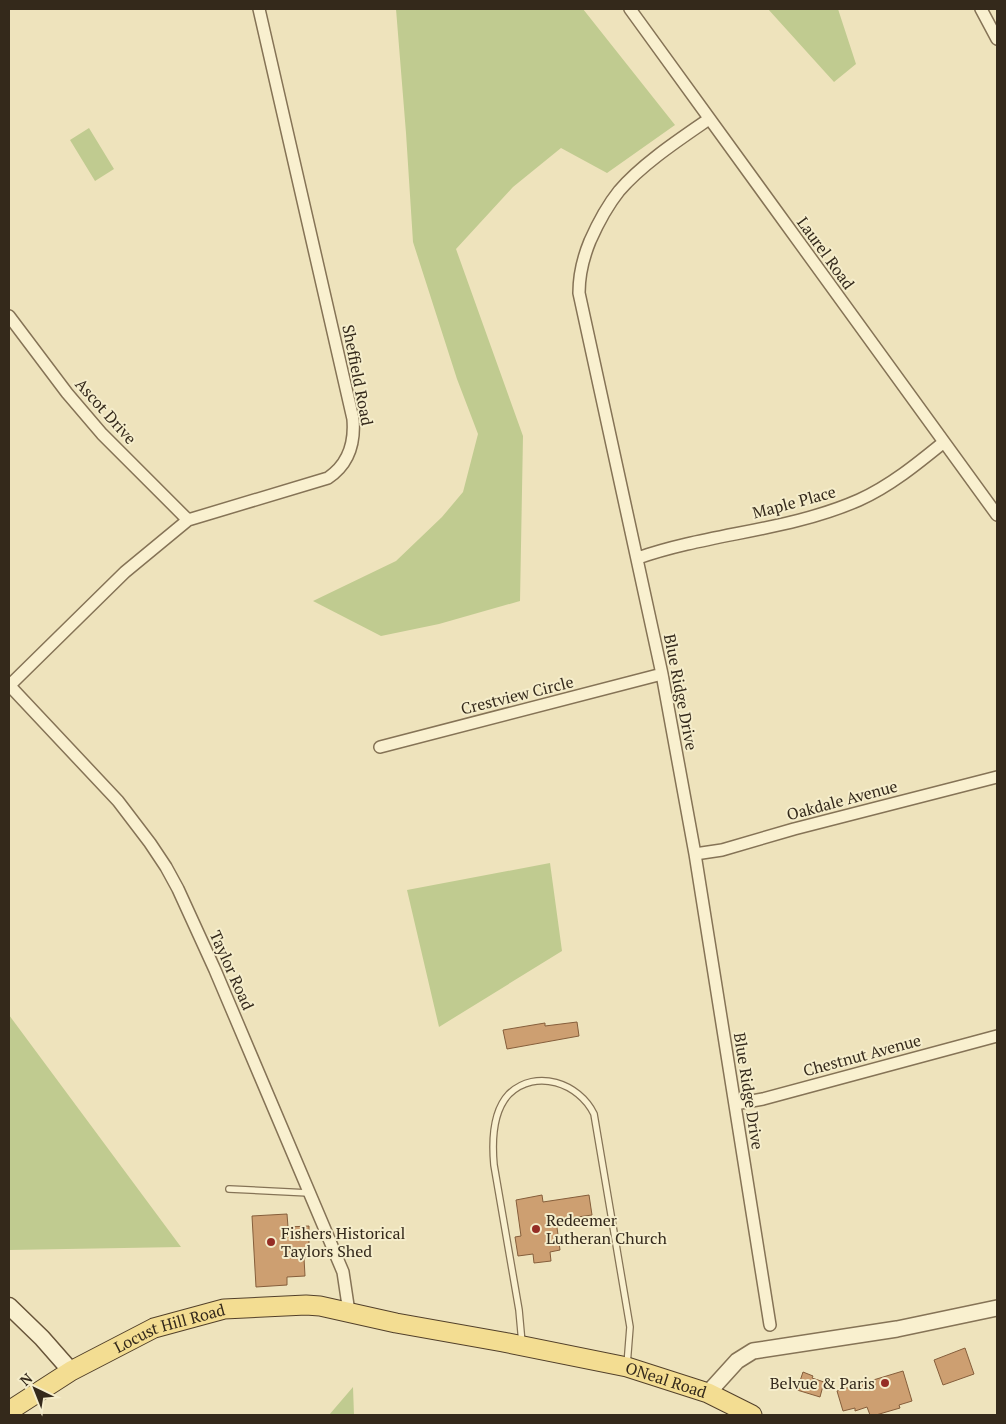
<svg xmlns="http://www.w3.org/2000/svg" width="1006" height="1424" viewBox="0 0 1006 1424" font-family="'PT Serif',serif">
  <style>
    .green { fill: #c0cb90 }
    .building { fill: #cd9f71; stroke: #855e3b }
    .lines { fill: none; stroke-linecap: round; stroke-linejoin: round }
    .service-casing { stroke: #857356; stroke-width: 8 }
    .minor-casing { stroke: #857356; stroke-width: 14 }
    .tertiary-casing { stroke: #857356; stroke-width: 18 }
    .secondary-casing { stroke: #675439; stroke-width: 19 }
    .primary-casing { stroke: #52402a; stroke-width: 21 }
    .service { stroke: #f9f0cf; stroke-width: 5.5 }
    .minor { stroke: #f9f0cf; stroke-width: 11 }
    .tertiary { stroke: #f9f0cf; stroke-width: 15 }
    .secondary { stroke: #f9f0cf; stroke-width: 16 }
    .primary { stroke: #f3dd92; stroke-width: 19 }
    .poi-dot { fill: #952d25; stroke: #f5edcb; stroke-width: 2 }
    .labels { text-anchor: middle; stroke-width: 4; stroke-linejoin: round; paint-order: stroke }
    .street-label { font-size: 16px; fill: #34291b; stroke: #f5edcb }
    .poi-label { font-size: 16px; fill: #34291b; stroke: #f5edcb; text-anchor: start }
  </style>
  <rect width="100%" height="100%" fill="#eee3bc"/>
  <!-- green -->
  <path class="green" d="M396,9H583L675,125L607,173L561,148L513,187L456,249L523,436L520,601L439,624L381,636L313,601L396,561L442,517L463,492L478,434L457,379L413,242L406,133Z
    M768,9H838L856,64L834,82Z
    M89,128L114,169L95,181L70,140Z
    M550,863L562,951L439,1027L407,890Z
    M9,1015L181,1247L9,1250Z
    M353,1387L354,1415H329Z"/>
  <!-- building -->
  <path class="building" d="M577,1022L579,1036L507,1049L503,1030L545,1023V1026Z
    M542,1195L543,1202L589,1195L592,1215L556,1220L560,1250L550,1252L551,1261L534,1263L533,1254L518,1256L515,1237L521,1236L516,1200Z
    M287,1214L288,1227L309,1226V1257L304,1258L305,1276L287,1277V1285L256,1287L252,1216Z
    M965,1348L974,1374L943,1385L934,1360Z
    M903,1371L912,1401L899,1405L900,1408L876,1415H870L867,1407L855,1411V1408L843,1411L837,1391Z
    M803,1372L813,1376L812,1378L824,1382L820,1397L797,1390Z"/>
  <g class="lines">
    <!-- service casing -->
    <g class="service-casing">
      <path id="service" d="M229,1189L309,1193
        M522,1343L519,1310L494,1165C492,1143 492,1112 509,1094C536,1068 579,1083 594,1114L630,1327L627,1365"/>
    </g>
    <!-- minor casing -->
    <g class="minor-casing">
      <path id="minor" d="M630,9L997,515
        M981,9L997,39
        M709,119C680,139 642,164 619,191C607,206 598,223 590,241C583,258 579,274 579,293L662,674L695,854L770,1325
        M9,316L67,393L102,434L188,520
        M638,558C709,533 789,531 859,500C890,486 917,464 944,442
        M9,685L118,801L150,843L166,867L178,889L215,970L343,1272L349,1312
        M10,685L125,572L188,520L328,478C349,464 355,443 353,419L259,9
        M380,747L662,674
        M695,854L722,850L794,829L997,777
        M735,1104L763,1099L997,1036"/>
    </g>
    <!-- tertiary casing -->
    <g class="tertiary-casing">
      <path id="tertiary" d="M708,1393L737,1361L753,1351L897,1329L997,1308"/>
    </g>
    <!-- secondary casing -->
    <g class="secondary-casing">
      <path id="secondary" d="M9,1306L42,1338L71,1371"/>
    </g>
    <!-- primary casing -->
    <g class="primary-casing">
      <g id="primary">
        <path id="s1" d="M9,1411L71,1371L154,1328L224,1309L306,1305L320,1306L396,1323L503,1342L627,1367L708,1393L752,1415"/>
      </g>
    </g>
    <!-- service -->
    <use href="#service" class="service"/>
    <!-- minor -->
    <use href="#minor" class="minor"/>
    <!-- tertiary -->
    <use href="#tertiary" class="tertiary"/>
    <!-- secondary -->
    <use href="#secondary" class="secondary"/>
    <!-- primary -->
    <use href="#primary" class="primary"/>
  </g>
  <!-- markers -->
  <g class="poi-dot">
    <circle cx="536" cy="1229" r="5"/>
    <circle cx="271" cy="1242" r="5"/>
    <circle cx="885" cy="1383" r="5"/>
  </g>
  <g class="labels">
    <!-- street labels -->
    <g class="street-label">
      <text transform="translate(826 253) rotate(54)" y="6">Laurel Road</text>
      <text transform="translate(358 375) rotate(79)" y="6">Sheffield Road</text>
      <text transform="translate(106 411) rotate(48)" y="6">Ascot Drive</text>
      <text transform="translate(794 502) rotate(-15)" y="6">Maple Place</text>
      <text transform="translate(681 692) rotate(79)" y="6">Blue Ridge Drive</text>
      <text transform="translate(517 695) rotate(-14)" y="6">Crestview Circle</text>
      <text transform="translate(842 800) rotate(-15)" y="6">Oakdale Avenue</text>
      <text transform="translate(232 970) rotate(66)" y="6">Taylor Road</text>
      <text transform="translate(862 1055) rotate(-15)" y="6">Chestnut Avenue</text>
      <text transform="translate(749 1091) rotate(81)" y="6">Blue Ridge Drive</text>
      <text dy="6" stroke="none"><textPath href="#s1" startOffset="182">Locust Hill Road</textPath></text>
      <text dy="6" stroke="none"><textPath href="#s1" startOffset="690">ONeal Road</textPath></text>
    </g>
    <!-- poi labels -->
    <g class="poi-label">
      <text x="546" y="1226">Redeemer<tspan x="546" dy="18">Lutheran Church</tspan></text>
      <text x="281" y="1239">Fishers Historical<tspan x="281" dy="18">Taylors Shed</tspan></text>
      <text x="875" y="1389" text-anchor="end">Belvue &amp; Paris</text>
    </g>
  </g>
  <!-- border -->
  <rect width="1006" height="1424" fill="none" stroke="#34291b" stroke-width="20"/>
  <!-- north arrow -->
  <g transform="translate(35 1389) rotate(317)" stroke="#f5edcb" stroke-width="4" paint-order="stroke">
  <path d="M0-4L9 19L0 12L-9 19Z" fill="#34291b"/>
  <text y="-8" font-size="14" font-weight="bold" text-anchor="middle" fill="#34291b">N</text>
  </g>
</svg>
